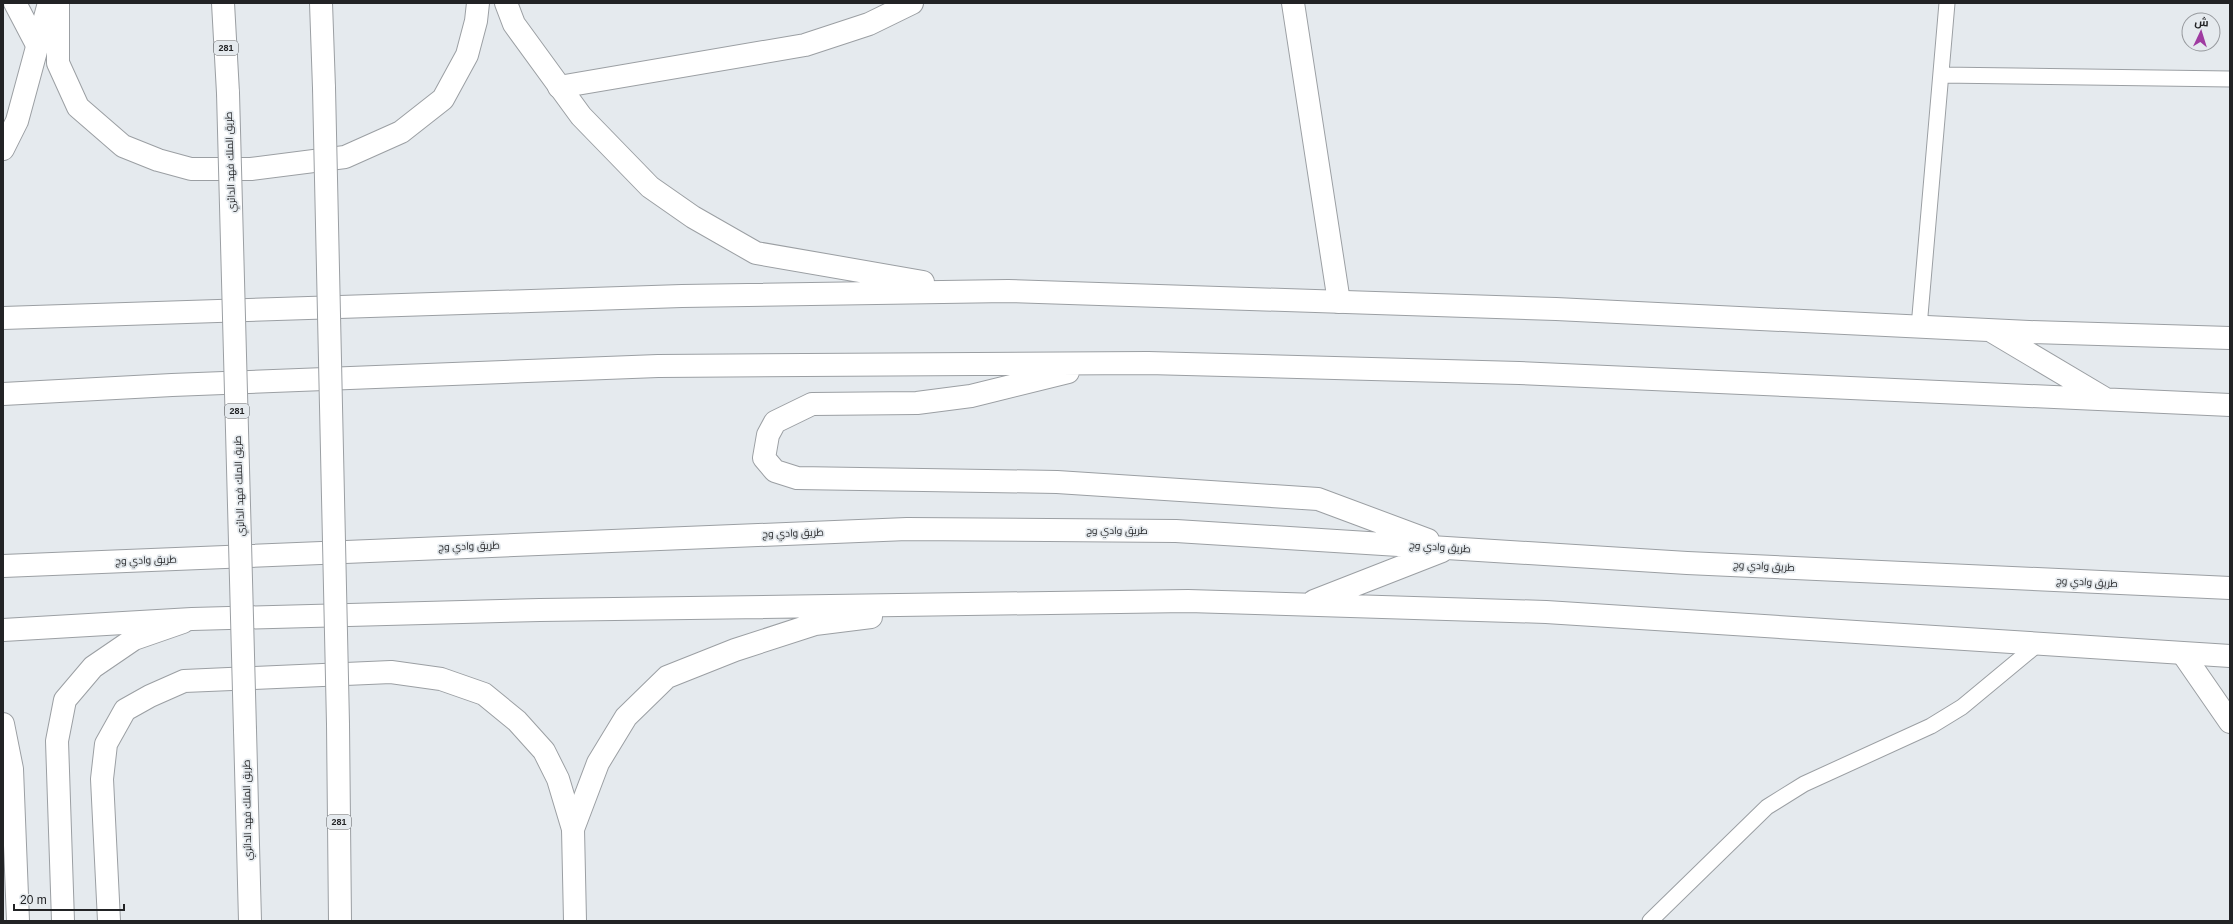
<svg xmlns="http://www.w3.org/2000/svg" width="2233" height="924" font-family="Helvetica,Cairo,sans-serif">
<style>
.lines{fill:none;stroke-linecap:round;stroke-linejoin:round}
.lane-casing{stroke:#9b9fa3;stroke-width:17}
.street-casing{stroke:#9b9fa3;stroke-width:24}
.secondary-casing{stroke:#9b9fa3;stroke-width:24}
.primary-casing{stroke:#9b9fa3;stroke-width:24}
.highway-casing{stroke:#9b9fa3;stroke-width:24}
.lane{stroke:#fff;stroke-width:15}
.street{stroke:#fff;stroke-width:22}
.secondary{stroke:#fff;stroke-width:22}
.primary{stroke:#fff;stroke-width:22}
.highway{stroke:#fff;stroke-width:22}
.highway-bridge-casing{stroke:#9b9fa3;stroke-width:24;stroke-linecap:butt}
.highway-bridge{stroke:#fff;stroke-width:22}
.labels{text-anchor:middle;dominant-baseline:central;stroke-width:3.5;stroke-linejoin:round;paint-order:stroke}
.shield{fill:#e5eaee;stroke:#5c5f61;stroke-width:1}
.shield-label{font-size:9px;font-weight:bold;fill:#222325}
.street-label{font-size:10px;fill:#222325;stroke:#e5eaee}
</style>
<rect width="100%" height="100%" fill="#e5eaee"/>
<g class="lines">
<g class="lane-casing">
<path id="lane" d="M1941 75 2230 79
M1919 327 1947 3
M1650 921 1767 807 1804 784 1931 726 1962 707 2038 644"/>
</g>
<g class="street-casing">
<path id="street" d="M15 3 37 45
M1293 3 1339 302
M559 87 805 45 869 24 912 3
M2183 654 2230 722"/>
</g>
<g class="secondary-casing">
<path id="secondary" d="M3 724 12 769 18 921
M63 921 57 741 65 700 93 667 134 639 183 622"/>
</g>
<g class="primary-casing">
<path id="primary" d="M506 3 514 24 581 116 650 187 693 217 756 253 923 282
M3 149 17 121 49 3
M3 318 682 296 1008 291 1556 309 2029 332 2230 338
M1993 332 2104 398
M1068 372 971 396 917 403 812 404 775 422 768 435 764 458 775 471 797 478 1057 482 1318 499 1428 540
M3 394 172 385 658 366 1148 363 1519 373 2230 405
M3 566 907 529 1176 531 1687 563 2230 588
M1314 601 1442 551
M3 630 192 619 540 610 1188 601 1546 612 2230 656
M573 829 598 763 626 717 667 677 735 650 815 624 871 617"/>
</g>
<g class="highway-casing">
<path id="highway" d="M58 3V63L78 107 123 146 158 160 191 169H251L345 157 401 132 443 99 467 55 476 21 478 3
M223 3 228 93
M321 3 324 88
M338 724 340 921
M245 730 250 921
M109 921 102 779 106 744 125 710 150 696 184 681 391 672 441 679 484 694 517 721 544 751 558 779 573 829 575 921"/>
</g>
<use href="#lane" class="lane"/>
<use href="#street" class="street"/>
<use href="#secondary" class="secondary"/>
<use href="#primary" class="primary"/>
<use href="#highway" class="highway"/>
<g class="highway-bridge-casing">
<path id="highway-bridge" d="M324 88 338 724
M228 93 245 730"/>
</g>
<use href="#highway-bridge" class="highway-bridge"/>
</g>
<g class="labels">
<g class="shield">
<rect x="214" y="41" width="24" height="14" rx="3"/>
<rect x="225" y="404" width="24" height="14" rx="3"/>
<rect x="327" y="815" width="24" height="14" rx="3"/>
</g>
<g class="shield-label">
<text x="226" y="48">281</text>
<text x="237" y="411">281</text>
<text x="339" y="822">281</text>
</g>
<g class="street-label">
<text transform="translate(230 162) rotate(-92)">طريق الملك فهد الدائري</text>
<text transform="translate(239 486) rotate(-92)">طريق الملك فهد الدائري</text>
<text x="1117" y="530">طريق وادي وج</text>
<text transform="translate(793 533) rotate(-2)">طريق وادي وج</text>
<text transform="translate(469 546) rotate(-2)">طريق وادي وج</text>
<text transform="translate(1440 547) rotate(4)">طريق وادي وج</text>
<text transform="translate(146 560) rotate(-2)">طريق وادي وج</text>
<text transform="translate(1764 566) rotate(3)">طريق وادي وج</text>
<text transform="translate(2087 582) rotate(3)">طريق وادي وج</text>
<text transform="translate(247 810) rotate(-91)">طريق الملك فهد الدائري</text>
</g>
</g>
<rect width="2233" height="924" fill="none" stroke="#222325" stroke-width="8"/>
<g transform="translate(2201 32) rotate(4)"><circle r="19" fill="#e5eaee" stroke="#979a9e"/>
<path d="M0-3L7 15L0 10L-7 15Z" fill="#9f3ba1"/>
<text y="-6" font-size="11" font-weight="bold" text-anchor="middle" fill="#222325">ش</text>
</g>
<path d="M14 904v6h110v-6" fill="none" stroke="#222325" stroke-width="2"/>
<text x="20" y="904" font-size="12" fill="#222325" stroke="#e5eaee" stroke-width="3" paint-order="stroke">20 m</text>
</svg>
